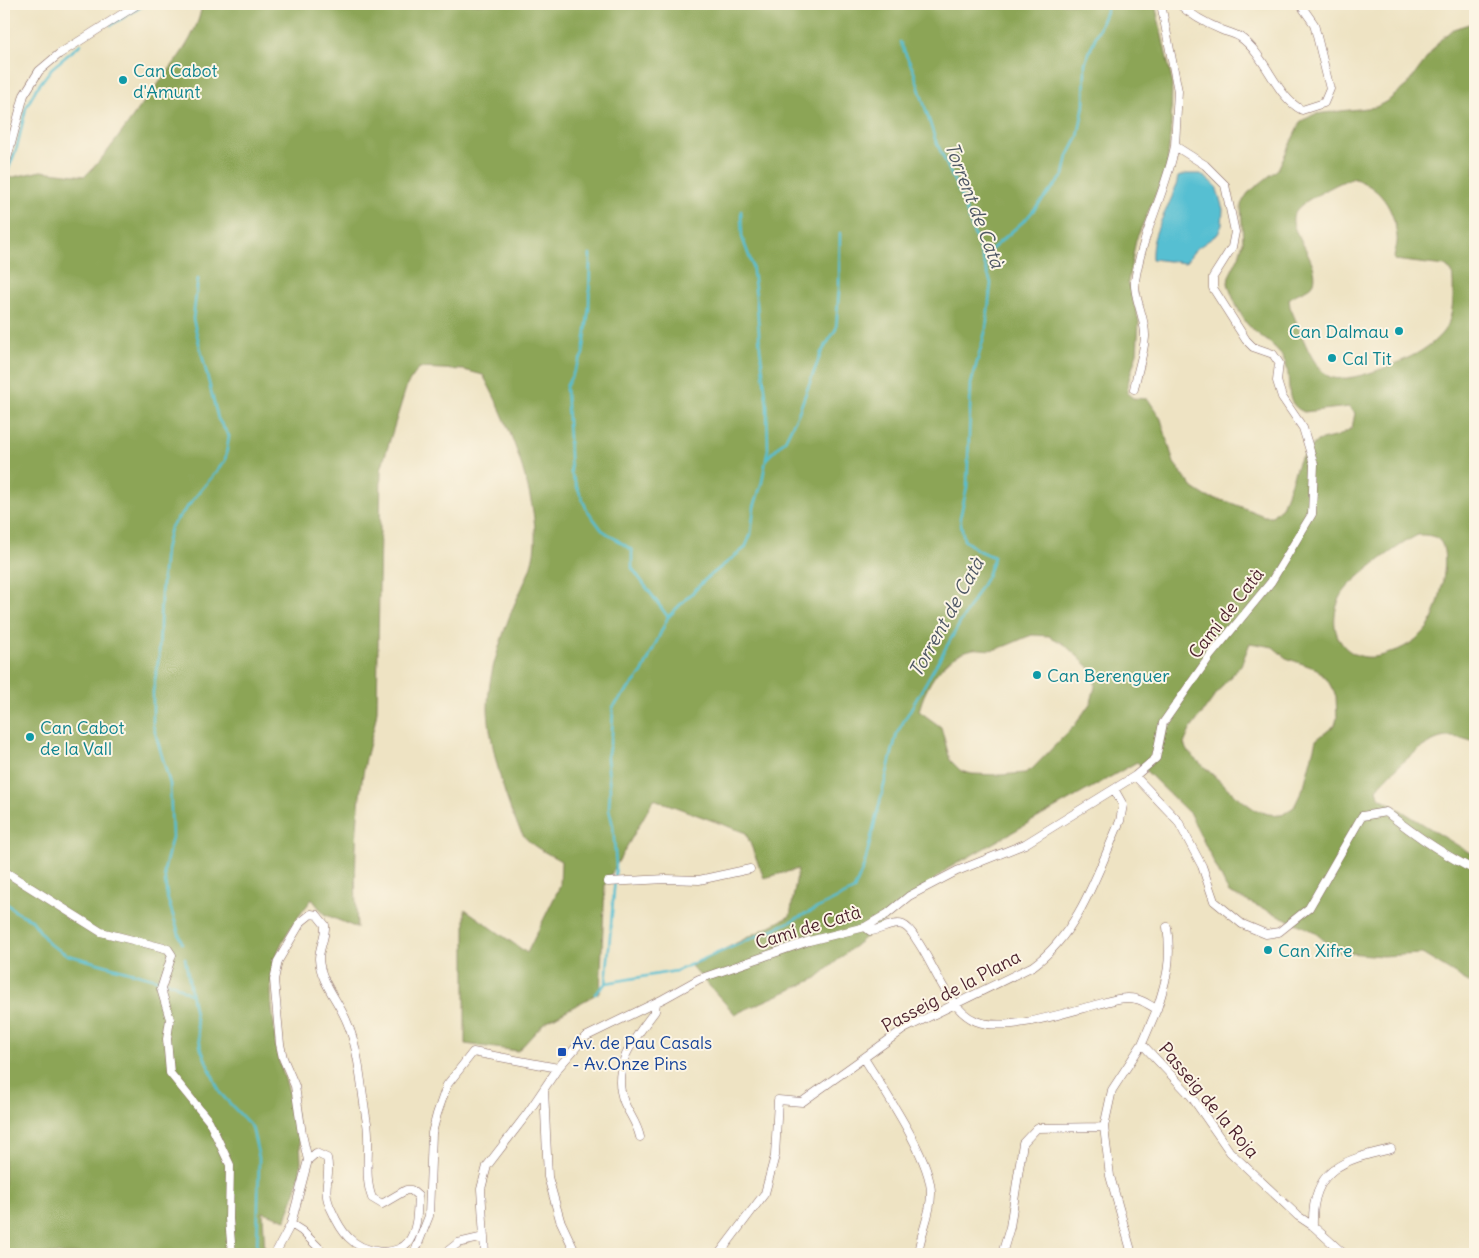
<svg xmlns="http://www.w3.org/2000/svg" width="1479" height="1258" font-family="Delius,sans-serif">
<style>
.forest{fill:#8ca556;stroke:#6b6240;fill-rule:evenodd}
.water{fill:#56bfd2;stroke:#506f7e}
.lines{fill:none;stroke-linecap:round;stroke-linejoin:round}
.stream{stroke:#56bfd2;stroke-width:2.5}
.street-casing{stroke:#836460;stroke-width:9}
.street{stroke:#fff;stroke-width:8}
.culture-dot{fill:#0f9aa8;stroke:#fcf5e5;stroke-width:2}
.transit-dot{fill:#1a4fb4;stroke:#fcf5e5;stroke-width:2}
.labels{text-anchor:middle;dominant-baseline:central;stroke-width:4;stroke-linejoin:round;paint-order:stroke}
.culture-label{font-size:18px;fill:#0d838f;stroke:#fcf5e5;text-anchor:start}
.street-label{font-size:18px;fill:#4a1f2b;stroke:#fcf5e5}
.transit-label{font-size:18px;fill:#164399;stroke:#fcf5e5;text-anchor:start}
.water-label{font-size:19px;font-style:italic;fill:#4e5765;stroke:#fcf5e5}
</style>
<rect width="100%" height="100%" fill="#fcf5e5"/>
<filter id="ink" filterUnits="userSpaceOnUse"><feTurbulence type="fractalNoise" baseFrequency=".02" numOctaves="2"/><feDisplacementMap in="SourceGraphic" scale="10" xChannelSelector="R" yChannelSelector="G"/><feConvolveMatrix kernelMatrix="1 2 1 2 8 2 1 2 1" color-interpolation-filters="sRGB"/></filter>
<filter id="wash" filterUnits="userSpaceOnUse"><feTurbulence type="fractalNoise" baseFrequency=".0096" numOctaves="4" result="noise"/><feDisplacementMap in="SourceGraphic" scale="20" xChannelSelector="R" yChannelSelector="G"/><feGaussianBlur stdDeviation="1.12" result="paint"/><feColorMatrix in="noise" values="0 0 0 0 0 0 0 0 0 0 0 0 0 0 0 0 0 1.4 0 .05"/><feComposite in="paint" operator="in"/></filter>
<g filter="url(#wash)">
<rect width="100%" height="100%" fill="#eee3c3"/>
<path class="forest" d="M202 4H1155L1172 81 1171 127 1167 168 1136 240 1128 282 1139 321 1137 353 1129 379 1127 393 1133 398 1148 399 1161 419 1174 463 1193 488 1207 497 1229 502 1264 516H1272L1282 507 1299 460 1317 441 1338 436 1352 428 1355 413 1349 407 1304 412C1284 404 1291 386 1287 369 1283 347 1264 341 1250 327 1242 320 1230 293 1228 283L1229 276 1239 256 1243 242 1241 205 1244 199 1248 193 1278 169 1301 121 1315 114 1376 107 1389 100 1407 85 1441 39 1453 29 1475 22V742C1465 739 1451 735 1441 738 1423 742 1388 774 1377 789L1379 797 1475 856V986L1422 954 1382 956 1338 952 1313 931 1229 893 1190 814 1137 762 947 869 815 979 735 1014 691 966 790 916 798 869 764 878 746 833 654 799 605 885 600 992 544 1023 518 1051 465 1044V909L527 953 560 886 561 861C549 854 532 847 524 836 506 811 489 740 488 709 488 694 490 679 494 664 500 644 506 623 515 603 524 583 534 566 535 543 538 496 506 416 483 375L464 370 419 368 407 385 381 469 377 711C374 733 366 753 363 774 355 825 354 877 357 928L324 914 312 899C276 945 265 964 274 1024 275 1036 275 1049 279 1061 291 1098 300 1121 301 1161 301 1180 291 1202 286 1220L263 1212 265 1254H4V179L41 171 85 176C107 155 123 130 141 106 163 76 197 42 202 4ZM1352 178C1380 187 1394 207 1397 237 1398 245 1394 252 1394 260L1445 266 1452 272C1454 286 1454 311 1448 324 1443 334 1433 343 1424 349 1409 360 1344 387 1328 376 1309 363 1300 328 1290 307L1289 299C1296 292 1310 291 1314 282 1316 276 1314 268 1312 263 1298 227 1273 217 1321 193 1331 187 1341 182 1352 178ZM1418 535C1425 535 1434 535 1439 540 1453 552 1438 614 1428 627 1419 640 1402 649 1387 654 1345 669 1321 628 1343 593 1353 578 1401 543 1418 535ZM1032 635 1049 636 1064 644 1089 667 1095 678V687L1091 702 1075 725 1032 769 1025 773 1000 775 972 774 961 771 950 760 941 727 919 711C926 684 943 656 973 649 980 648 988 651 996 649 1008 646 1020 639 1032 635ZM1250 643 1273 647 1286 658 1317 669 1328 681 1336 696 1337 718 1335 725 1316 740 1304 786 1294 807 1282 815 1268 814 1254 809 1236 796 1187 751 1184 744 1190 730 1223 685 1241 665Z"/>
<path class="water" d="M1186 174H1201L1216 186 1223 209 1222 225 1218 234 1196 249 1185 263 1152 259C1150 229 1173 206 1178 177Z"/>
<g class="lines">
<path class="stream" d="M111 25 146 4
M4 181 17 147 26 108 36 89 52 68 81 44
M590 255 589 308 583 354 566 387 571 473 587 510 602 530 632 550V568L668 617
M984 256 1026 219 1064 175 1068 156 1078 137 1084 105 1085 63 1109 4
M766 459 785 440 798 414 821 353 836 329 839 290 840 233
M4 901 16 912 31 919 49 944 68 955 174 984 191 995
M182 943 167 897 164 871 172 837 170 784 153 725V692L159 656 161 595 165 550 170 528 225 461 229 436 218 419 193 319 198 279
M185 958 201 1049 220 1093 252 1127 259 1158 257 1254
M606 983 616 866 613 826 609 809 610 790 607 758 612 734 613 707 642 673 668 617 706 579 745 548 751 534 754 507 762 482 768 449 767 405 760 348 757 304 752 264 742 237 741 211
M595 994 606 983 676 971 783 925 854 890 864 866 897 733 987 576 994 557 979 551 964 540 960 518 967 487 971 384 986 329 991 283 961 196 935 139 914 72 900 42"/>
</g>
</g>
<g filter="url(#ink)">
<g class="lines">
<g class="street-casing">
<path id="street" d="M1179 4C1192 16 1205 23 1222 30 1227 32 1235 34 1240 37 1266 55 1276 97 1302 110L1324 103 1330 89 1314 24 1300 4
M4 170 24 95 39 71 59 54 138 4
M1134 389C1137 372 1144 354 1145 337 1146 318 1133 297 1135 281 1142 233 1166 192 1175 146
M1135 776 1178 821 1202 866 1214 901 1242 924 1266 934 1279 932 1309 908 1362 816 1386 812C1414 834 1443 855 1475 870
M4 871 101 932 168 949 172 955 161 989 170 1019 167 1039 170 1073 209 1121 230 1165 229 1219 232 1254
M608 882 666 879 699 880 750 869
M865 927 870 931C880 931 893 921 903 925 908 927 913 934 916 939 933 962 948 1010 976 1021 1006 1033 1067 1012 1099 1004 1110 1001 1124 996 1136 999 1143 1000 1150 1006 1157 1009L1142 1044 1112 1090 1104 1127 1110 1176 1132 1254
M1157 1009C1167 978 1172 960 1167 927
M1142 1044 1191 1096 1230 1152 1298 1216 1313 1226 1344 1254
M864 1058C883 1089 932 1160 931 1194 931 1215 920 1234 918 1254
M544 1089 548 1177 560 1220 576 1254
M640 1137C637 1123 629 1114 624 1102 610 1066 635 1038 655 1011L656 1003
M291 1224 302 1231 325 1254
M1313 1226C1311 1169 1342 1160 1391 1149
M275 1254 291 1224 308 1160 316 1153 327 1158C332 1178 320 1188 332 1211 336 1220 341 1230 348 1237 363 1253 395 1258 409 1241 418 1227 417 1211 418 1196L411 1190H406L382 1204 372 1198C363 1174 371 1148 367 1123 361 1090 360 1052 347 1022 339 1002 320 981 319 959 319 947 326 937 325 925L317 915 311 914 301 922 278 961 274 980 280 1044 283 1058 295 1086 302 1134 308 1160
M414 1254 429 1216 432 1133 437 1114 447 1085 473 1052 558 1068
M444 1254 458 1243 484 1237
M485 1254 481 1189 487 1166 527 1114 558 1068 585 1037 663 999 699 979 809 941 865 927 887 914 909 896 957 871 1025 844 1135 776 1156 758 1163 723 1210 656 1271 582 1312 514 1314 464 1303 428 1282 397 1277 381 1279 363 1273 354 1253 347 1246 340 1213 288V277L1232 247 1235 232 1225 185 1205 165 1175 146 1178 91 1161 4
M719 1254 765 1193 775 1156 778 1100 802 1102 904 1029 1033 966C1079 933 1098 871 1120 821L1123 805 1114 789
M1002 1254 1010 1227 1023 1143 1037 1128 1104 1127"/>
</g>
<use href="#street" class="street"/>
</g>
</g>
<g class="culture-dot">
<circle cx="123" cy="80" r="5"/>
<circle cx="1399" cy="331" r="5"/>
<circle cx="1332" cy="358" r="5"/>
<circle cx="1037" cy="675" r="5"/>
<circle cx="30" cy="737" r="5"/>
<circle cx="1268" cy="950" r="5"/>
</g>
<rect class="transit-dot" x="557" y="1047" width="10" height="10" rx="2.5"/>
<g class="labels">
<g class="culture-label">
<text x="133" y="70">Can Cabot<tspan x="133" dy="21">d'Amunt</tspan></text>
<text x="1389" y="331" text-anchor="end">Can Dalmau</text>
<text x="1342" y="358">Cal Tit</text>
<text x="1047" y="675">Can Berenguer</text>
<text x="40" y="727">Can Cabot<tspan x="40" dy="21">de la Vall</tspan></text>
<text x="1278" y="950">Can Xifre</text>
</g>
<g class="street-label">
<text transform="translate(1226 613) rotate(-52)">Camí de Catà</text>
<text transform="translate(808 927) rotate(-17)">Camí de Catà</text>
<text transform="translate(951 991) rotate(-28)">Passeig de la Plana</text>
<text transform="translate(1209 1100) rotate(50)">Passeig de la Roja</text>
</g>
<g class="transit-label">
<text x="572" y="1042">Av. de Pau Casals<tspan x="572" dy="21">- Av.Onze Pins</tspan></text>
</g>
<g class="water-label">
<text transform="translate(975 205) rotate(69)">Torrent de Catà</text>
<text transform="translate(946 617) rotate(-61)">Torrent de Catà</text>
</g>
</g>
<rect width="1479" height="1258" fill="none" stroke="#fcf5e5" stroke-width="20"/>
</svg>
